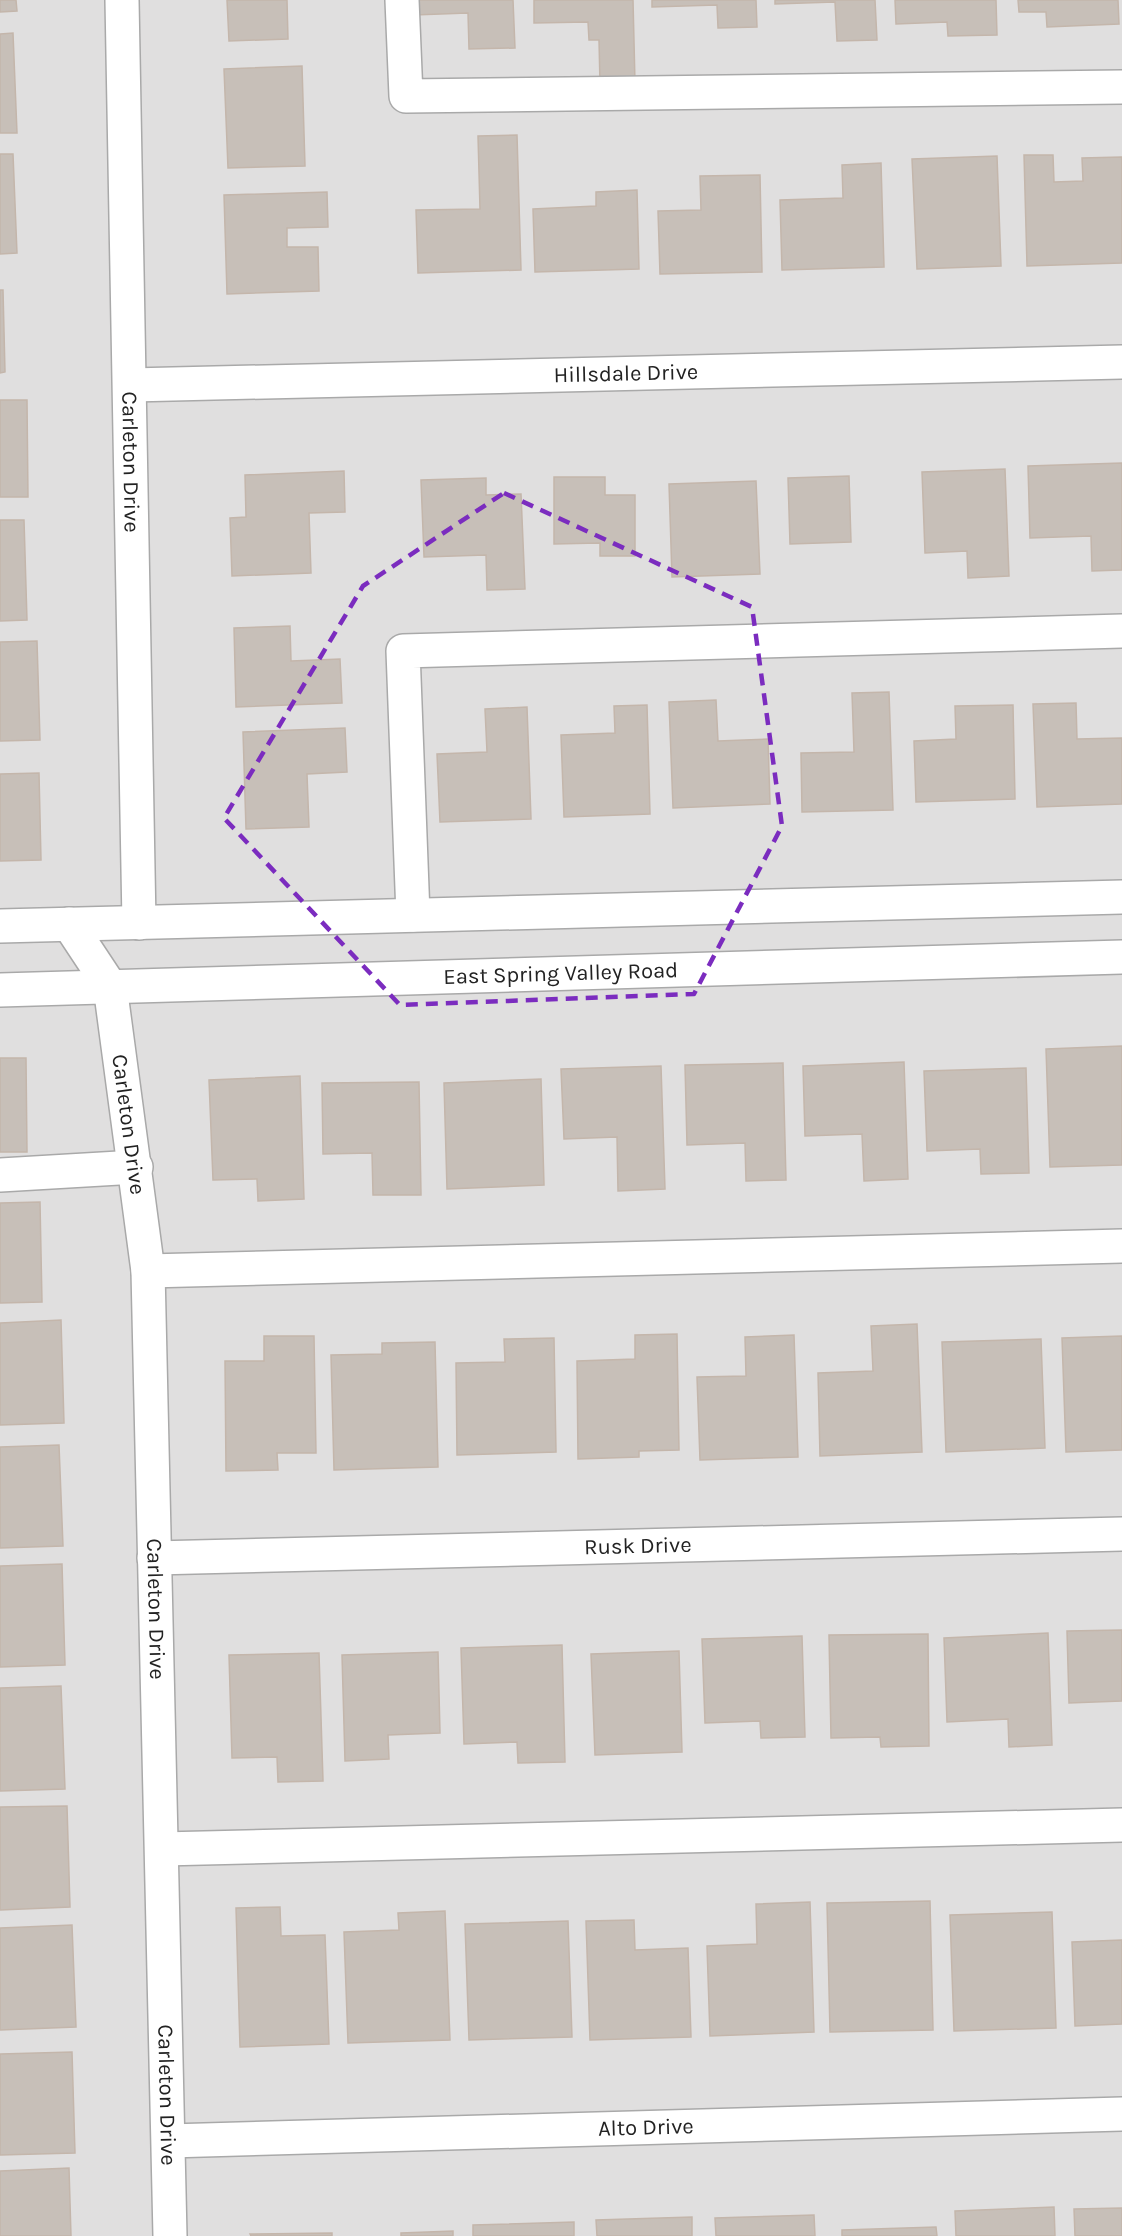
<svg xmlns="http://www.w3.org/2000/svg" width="1122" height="2236" font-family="Karla,sans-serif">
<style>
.residential{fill:#e0dfdf}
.building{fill:#c7bfb8;stroke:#c4b6ab;stroke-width:1.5}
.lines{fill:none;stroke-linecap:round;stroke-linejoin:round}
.minor-casing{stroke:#a9a9a9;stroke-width:36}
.minor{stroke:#fff;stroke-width:33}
.marked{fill:none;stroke:#7b2cbf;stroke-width:4.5;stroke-dasharray:12 8;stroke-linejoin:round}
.labels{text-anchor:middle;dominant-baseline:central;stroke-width:4.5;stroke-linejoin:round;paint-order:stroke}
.street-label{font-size:22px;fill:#222;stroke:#fff}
</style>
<rect width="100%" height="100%" fill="#f2efe9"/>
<path class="residential" d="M0 0H1122V2236H0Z"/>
<path class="building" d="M0 0H16L17 11 0 12Z
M227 0H287L288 39 229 41Z
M413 0H513L515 48 469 49 468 13 414 15Z
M534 0H633L635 83 600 84 599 40H589L588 22 534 23Z
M652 0H756L757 27 718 28 717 5 652 7Z
M775 0H875L877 40 837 41 835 2 775 4Z
M895 0H996L997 35 948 36 947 22 896 24Z
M1018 0H1118L1119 24 1047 27 1046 12H1019Z
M13 33 17 133H0V34Z
M302 66 305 166 228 168 224 69Z
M517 135 521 270 418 273 416 210 480 209 478 136Z
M0 154H13L17 253 0 254Z
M1024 155H1053L1054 182 1083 181 1082 158 1122 157V263L1027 266Z
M997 156 1001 266 917 269 912 159Z
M881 163 884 267 782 270 780 200 843 198 842 165Z
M760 175 762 272 660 274 658 211 701 210 700 176Z
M637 190 639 269 535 272 533 209 596 206V192Z
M327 192 328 227 287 228V247H318L319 291 227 294 224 195Z
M0 290H3L5 372 0 373Z
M0 400H27L28 497H0Z
M1122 463V570L1092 571 1091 536 1030 538 1028 466Z
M1005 469 1009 576 968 578 967 551 925 553 922 472Z
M344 471 345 512 309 513 311 573 232 576 230 518 246 517 245 475Z
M849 476 851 542 790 544 788 478Z
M554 477H605V495H635V556H600V543L554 544Z
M486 478V495L521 494 525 589 487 590 486 555 424 557 421 480Z
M756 481 760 574 672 577 669 484Z
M0 520H24L27 620 0 621Z
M290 626 291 661 340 659 342 703 236 707 234 628Z
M37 641 40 740 0 741V642Z
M889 692 893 810 802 812 801 753 854 752 852 693Z
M716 700 718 741 768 739 770 804 673 808 669 702Z
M1076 703 1077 739 1122 738V804L1037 807 1033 704Z
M647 705 650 814 564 817 561 735 615 733 614 706Z
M1013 705 1015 799 916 802 914 741 956 739 955 706Z
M527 707 531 819 440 822 437 754 487 752 485 709Z
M345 728 347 772 307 774 309 827 246 829 243 732Z
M39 773 41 860 0 861V774Z
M1122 1046V1165L1050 1167 1046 1049Z
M0 1058H26L27 1152H0Z
M904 1062 908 1179 864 1181 862 1134 805 1136 803 1066Z
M783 1063 786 1180 746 1181 745 1143 687 1145 685 1065Z
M661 1066 665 1189 618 1191 617 1137 564 1139 561 1069Z
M1026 1068 1029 1173 981 1174 980 1149 927 1151 924 1071Z
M300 1076 304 1199 258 1201 257 1179 213 1180 209 1080Z
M541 1079 544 1185 447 1189 444 1083Z
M419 1082 421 1195H373L372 1153 323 1154 322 1083Z
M40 1202 42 1302 0 1303V1203Z
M61 1320 64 1423 0 1425V1323Z
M917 1324 922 1452 820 1456 818 1373 873 1371 871 1326Z
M677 1334 679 1450 639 1451V1457L578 1459 577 1361 635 1359V1335Z
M794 1335 798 1457 700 1460 697 1377 746 1376 745 1337Z
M264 1336H314L316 1453H277L278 1470 226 1471 225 1361H264Z
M1122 1336V1450L1066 1452 1062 1338Z
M554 1338 556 1452 457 1455 456 1363 505 1362 504 1339Z
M1041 1339 1045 1448 946 1452 942 1342Z
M435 1342 438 1467 334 1470 331 1355 382 1354V1343Z
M59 1445 63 1546 0 1548V1447Z
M62 1564 65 1665 0 1667V1566Z
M1122 1630V1701L1069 1703 1067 1631Z
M1048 1633 1052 1745 1009 1747 1008 1719 947 1722 944 1638Z
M928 1634 929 1746 881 1747 880 1737 831 1738 829 1635Z
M802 1636 805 1737 761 1738 760 1721 705 1723 702 1639Z
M562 1645 565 1762 518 1763 517 1742 464 1744 461 1648Z
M679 1651 682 1752 595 1755 591 1654Z
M438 1652 440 1733 388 1735 389 1759 345 1761 342 1655Z
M319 1653 323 1781 278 1782 277 1757 232 1758 229 1655Z
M61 1686 65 1789 0 1791V1688Z
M67 1806 70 1907 0 1910V1807Z
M930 1901 933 2030 830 2032 827 1903Z
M810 1902 814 2032 710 2036 707 1946 757 1944 756 1904Z
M280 1907 281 1936 325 1935 329 2044 240 2047 236 1908Z
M445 1911 450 2040 348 2043 344 1932 399 1930 398 1913Z
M1052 1912 1056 2028 954 2031 950 1915Z
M634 1920 635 1950 688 1948 691 2037 590 2040 586 1921Z
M568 1921 572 2037 469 2040 465 1924Z
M72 1925 76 2027 0 2030V1928Z
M1122 1940V2024L1075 2026 1072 1942Z
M72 2052 75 2153 0 2155V2054Z
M69 2168 71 2236H0V2171Z
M1054 2207 1055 2236H956L955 2211Z
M1122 2208V2236H1075L1074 2209Z
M814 2215 815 2236H716L715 2218Z
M692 2217V2236H597L596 2220Z
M574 2222V2236H473V2225Z
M936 2227 937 2236H842V2230Z
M453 2231V2236H401V2233Z
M332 2233V2236H251L250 2234Z"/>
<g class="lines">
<g class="minor-casing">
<g id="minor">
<path id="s1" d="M122 0 139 923"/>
<path d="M402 0 406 96 1122 87"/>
<path id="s2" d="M131 385 1122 362"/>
<path d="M413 915 403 651 1122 631"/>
<path id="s3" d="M69 924 110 986 148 1271 170 2236"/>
<path d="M0 926 1122 897"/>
<path id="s4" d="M0 990 1122 957"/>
<path d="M0 1175 136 1167"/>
<path d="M148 1271 1122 1246"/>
<path id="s5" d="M154 1558 1122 1534"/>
<path d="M162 1849 1122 1825"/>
<path id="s6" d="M169 2141 1122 2114"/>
</g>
</g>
<use href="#minor" class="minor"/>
</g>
<path class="marked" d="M504 493 752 607 782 826 694 994 400 1005 224 818 363 586Z"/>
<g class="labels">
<g class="street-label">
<text stroke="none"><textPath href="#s2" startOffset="495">Hillsdale Drive</textPath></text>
<text stroke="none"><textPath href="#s1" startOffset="462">Carleton Drive</textPath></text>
<text stroke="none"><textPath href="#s4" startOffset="561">East Spring Valley Road</textPath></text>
<text stroke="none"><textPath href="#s3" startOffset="214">Carleton Drive</textPath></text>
<text stroke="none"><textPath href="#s5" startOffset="484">Rusk Drive</textPath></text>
<text stroke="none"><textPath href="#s3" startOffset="700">Carleton Drive</textPath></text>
<text stroke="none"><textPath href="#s3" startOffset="1186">Carleton Drive</textPath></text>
<text stroke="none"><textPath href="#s6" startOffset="477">Alto Drive</textPath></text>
</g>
</g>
</svg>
